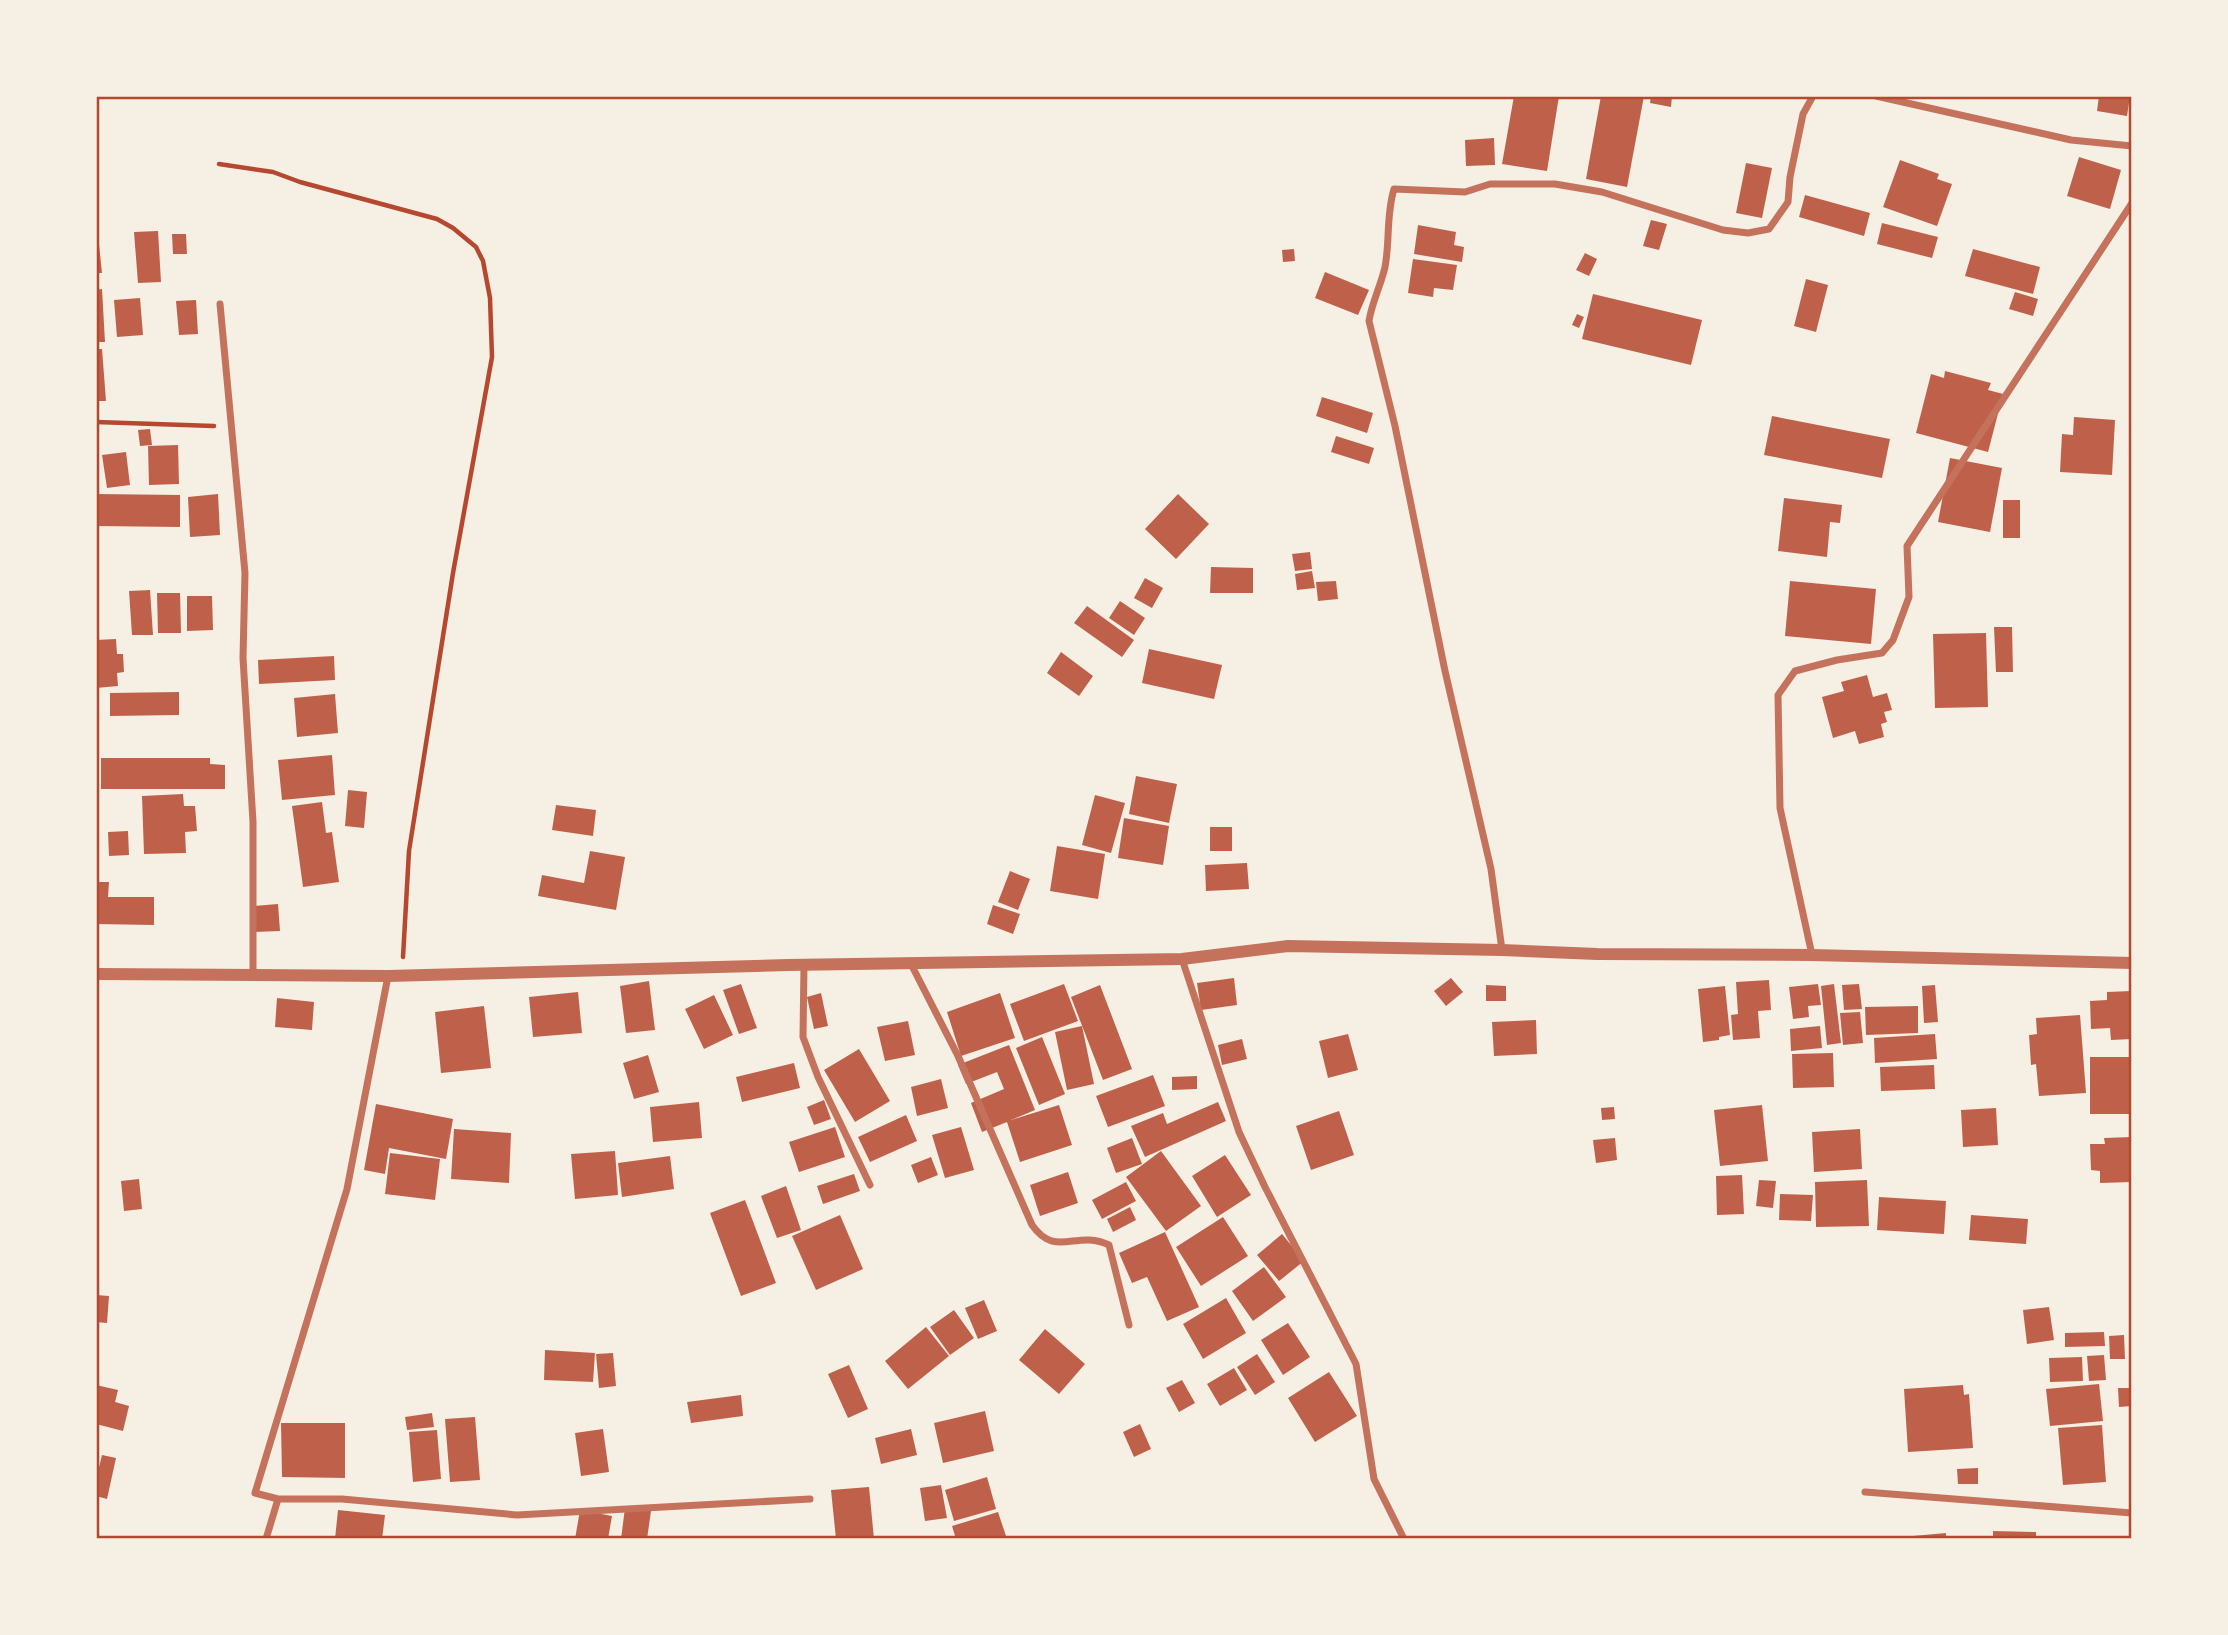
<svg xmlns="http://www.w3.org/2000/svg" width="2228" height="1635" font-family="'Crimson Pro',serif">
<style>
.building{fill:#bf614a}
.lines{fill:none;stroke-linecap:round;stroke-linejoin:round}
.path{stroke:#b5482f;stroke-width:4.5}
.minor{stroke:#c5725c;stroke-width:7}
.tertiary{stroke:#c5725c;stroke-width:12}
.neatline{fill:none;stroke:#b5482f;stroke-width:2.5}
</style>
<rect width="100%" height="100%" fill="#f6efe4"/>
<path class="building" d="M1514 96H1559L1547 171 1502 164Z
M1601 96H1644L1627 187 1586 179Z
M1651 96H1672L1671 107 1650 103Z
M2099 96H2130L2127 116 2097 111Z
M1494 138 1495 165 1466 166 1465 140Z
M2079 157 2121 170 2110 209 2067 196Z
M1900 160 1939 174 1937 179 1952 184 1937 226 1883 207Z
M1746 163 1772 168 1762 218 1736 213Z
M1805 195 1870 213 1864 236 1799 217Z
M1651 220 1667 224 1659 250 1643 246Z
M1882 223 1938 237 1932 258 1877 244Z
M1418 225 1456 232 1454 245 1464 247 1462 262 1414 254Z
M158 231 161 282 138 283 134 232Z
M172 234H186L187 254H173Z
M96 235H98L102 273H96Z
M1294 249 1295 261 1283 262 1282 250Z
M1973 249 2040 267 2033 294 1965 276Z
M1585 253 1597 259 1589 276 1576 270Z
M1413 259 1457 265 1453 290 1434 288 1433 297 1408 293Z
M1325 272 1369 290 1358 315 1315 298Z
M1806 279 1828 285 1816 332 1794 326Z
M102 289 105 342H96V290Z
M2015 292 2038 299 2033 316 2009 309Z
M1593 294 1702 320 1691 365 1582 339Z
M140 298 143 335 117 337 114 300Z
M196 300 198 334 179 335 176 301Z
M1577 314 1584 317 1579 328 1572 325Z
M96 349H102L106 401H96Z
M1945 371 1991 383 1988 390 2003 394 1988 452 1916 433 1931 374 1944 378Z
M1322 397 1373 413 1367 433 1316 416Z
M1772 416 1890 439 1882 478 1764 455Z
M2074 417 2115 420 2112 475 2060 472 2062 434 2073 435Z
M150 429 152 445 140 446 138 430Z
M1336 436 1374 448 1369 464 1331 452Z
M178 445 179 484 149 485 148 446Z
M126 452 130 485 107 488 102 455Z
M1950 458 2002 468 1990 532 1938 522Z
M96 494 180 495V527L96 526Z
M218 494 220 535 190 537 188 497Z
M1178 494 1209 524 1176 559 1145 529Z
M1784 498 1842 505 1840 523 1830 522 1827 557 1778 551Z
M2003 500H2020V538H2003Z
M1310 552 1312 569 1295 571 1292 554Z
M1211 567 1253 568V593H1210Z
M1312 571 1315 588 1297 590 1295 574Z
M1145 578 1163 588 1152 608 1134 598Z
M1336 581 1338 599 1318 601 1316 582Z
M1790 581 1876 589 1871 644 1785 636Z
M150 590 153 635H132L129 591Z
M157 593H180L181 633H158Z
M187 596H212L213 630 187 631Z
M1120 601 1145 618 1134 635 1109 618Z
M1087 606 1134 640 1122 657 1074 623Z
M1994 627H2012L2013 672H1996Z
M1986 633 1988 707 1935 708 1933 634Z
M116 639 117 654H123L124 672 117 673 118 686 96 688V640Z
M1149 649 1222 665 1214 699 1142 683Z
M1061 652 1093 676 1079 696 1047 673Z
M334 656 335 680 259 684 258 660Z
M1867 675 1873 697 1887 693 1892 710 1884 712 1887 722 1881 724 1884 737 1859 744 1855 731 1833 738 1822 697 1844 691 1841 682Z
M179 692V715L110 716V693Z
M335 694 338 733 297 737 294 698Z
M332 755 335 795 282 800 278 760Z
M101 758H210V764L225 765V789H101Z
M1136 776 1177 784 1169 823 1129 814Z
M348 790 367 792 364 828 345 826Z
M183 794 184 806H195L197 831 185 832 186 853 144 854 142 796Z
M1095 795 1125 803 1111 853 1082 845Z
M322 802 326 833 332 832 339 882 303 887 292 806Z
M556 805 596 810 593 836 552 830Z
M1124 818 1169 826 1163 865 1118 858Z
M1210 827H1232V851H1210Z
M128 831 129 855 109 856 108 832Z
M1057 846 1105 854 1098 899 1050 891Z
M590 851 625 857 616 910 538 896 542 875 584 883Z
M1247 863 1249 889 1206 891 1205 865Z
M1010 871 1030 879 1018 910 998 902Z
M96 882H109L108 897H154V925L96 924Z
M278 904 280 931 254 932 253 906Z
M993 905 1020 914 1013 934 987 924Z
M1234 978 1237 1005 1201 1010 1197 983Z
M1451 978 1463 992 1446 1006 1434 991Z
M1769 980 1771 1010 1758 1011 1760 1038 1733 1040 1731 1015 1738 1014 1736 982Z
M649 981 655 1030 626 1033 620 986Z
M741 984 757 1028 739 1034 723 990Z
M1064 984 1078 1021 1024 1041 1010 1004Z
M1818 984 1821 1005 1808 1006 1809 1017 1793 1019 1789 987Z
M1834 984 1841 1043 1827 1045 1821 986Z
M1859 984 1862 1009 1844 1010 1842 985Z
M1100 985 1132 1069 1103 1080 1071 997Z
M1486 985 1506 986V1001H1486Z
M1935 985 1938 1022 1924 1023 1922 986Z
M1725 986 1730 1035 1719 1037V1040L1703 1042 1698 989Z
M2131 991 2132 1039 2111 1040 2110 1028 2091 1029 2090 1001 2107 1000V992Z
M578 992 582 1033 533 1037 529 997Z
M821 993 828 1026 814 1029 807 997Z
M1000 993 1015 1038 961 1056 947 1012Z
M714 995 733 1035 704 1049 685 1009Z
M277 998 314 1002 312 1030 275 1027Z
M484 1006 491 1068 441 1073 435 1012Z
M1918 1006V1033L1866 1035 1865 1007Z
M1860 1012 1863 1043 1843 1045 1840 1013Z
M2080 1015 2086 1093 2039 1096 2036 1064 2031 1065 2029 1035 2037 1034 2036 1018Z
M1536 1020 1537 1054 1494 1056 1492 1022Z
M908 1021 915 1055 885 1061 877 1027Z
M1082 1026 1094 1084 1067 1090 1055 1032Z
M1820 1026 1822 1048 1791 1051 1790 1029Z
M1348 1034 1358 1070 1328 1078 1319 1041Z
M1935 1034 1937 1059 1875 1063 1874 1038Z
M1042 1037 1065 1094 1039 1105 1016 1048Z
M1242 1039 1247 1059 1222 1065 1218 1045Z
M1009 1045 1035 1110 1011 1120 1059 1105 1072 1145 1020 1162 1007 1122 982 1132 971 1103 1004 1089 997 1072 966 1084 958 1065Z
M859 1049 890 1101 855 1122 824 1070Z
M1833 1053 1834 1087 1793 1088 1792 1054Z
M648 1055 659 1092 634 1099 623 1063Z
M2090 1057H2132V1114H2090Z
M794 1063 800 1088 742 1102 736 1077Z
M1934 1065 1935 1089 1881 1091 1880 1067Z
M1153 1075 1165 1106 1108 1127 1096 1096Z
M1197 1076V1089L1172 1090V1077Z
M941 1079 948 1108 917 1116 911 1087Z
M824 1100 831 1119 814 1125 807 1107Z
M699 1102 702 1138 653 1142 650 1107Z
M1218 1102 1226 1121 1145 1157 1131 1126 1163 1113 1167 1124Z
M376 1104 453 1119 446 1159 389 1148 385 1174 364 1170Z
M1762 1105 1768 1161 1720 1166 1714 1110Z
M1614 1107 1615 1119 1602 1120 1601 1108Z
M1996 1108 1998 1145 1963 1147 1961 1110Z
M1339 1111 1354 1155 1311 1170 1296 1126Z
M906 1115 917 1141 870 1162 858 1137Z
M835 1127 845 1157 799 1172 789 1142Z
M961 1127 974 1170 945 1178 932 1135Z
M454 1129 511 1133 509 1183 451 1179Z
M1860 1129 1862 1169 1814 1172 1812 1132Z
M2132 1137V1182L2100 1183V1171L2091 1170 2090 1144H2105L2104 1138Z
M1132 1138 1142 1164 1116 1173 1107 1148Z
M1615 1138 1617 1160 1596 1163 1593 1140Z
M615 1151 618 1195 575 1199 571 1154Z
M1161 1151 1201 1206 1166 1231 1126 1177Z
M390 1153 440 1159 435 1200 385 1194Z
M1225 1155 1251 1195 1217 1217 1192 1176Z
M670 1156 674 1189 622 1197 618 1163Z
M931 1157 938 1175 918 1183 911 1165Z
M1068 1172 1078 1203 1040 1216 1030 1185Z
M854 1174 860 1191 823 1204 817 1186Z
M1742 1175 1744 1214 1717 1215 1716 1176Z
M139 1179 142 1209 124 1211 121 1181Z
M1759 1180 1776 1181 1773 1208 1756 1206Z
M1867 1180 1869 1226 1816 1227 1815 1182Z
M1126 1182 1136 1201 1102 1219 1092 1200Z
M786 1186 801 1230 777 1238 761 1196Z
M1780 1194 1813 1195 1811 1221 1779 1220Z
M1879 1197 1946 1201 1944 1234 1877 1230Z
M745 1200 776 1283 741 1296 710 1213Z
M1130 1207 1136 1220 1113 1232 1107 1219Z
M840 1215 863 1269 816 1290 792 1236Z
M1971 1215 2028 1219 2026 1244 1969 1240Z
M1223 1217 1248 1256 1201 1286 1176 1247Z
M1165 1232 1199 1307 1167 1321 1147 1277 1132 1283 1119 1253Z
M1282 1234 1304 1261 1279 1281 1257 1255Z
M1264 1267 1286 1297 1253 1321 1232 1291Z
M96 1295 109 1296 107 1323 96 1322Z
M1226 1298 1246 1333 1203 1359 1183 1324Z
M984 1300 997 1331 978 1339 965 1308Z
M2049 1307 2054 1340 2027 1344 2023 1310Z
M954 1310 974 1338 950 1355 930 1327Z
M1288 1323 1310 1357 1283 1375 1261 1340Z
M926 1327 949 1356 908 1389 885 1361Z
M1045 1329 1085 1364 1059 1394 1019 1360Z
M2104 1332 2105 1346 2065 1347V1333Z
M2124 1335 2125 1359H2110L2109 1336Z
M545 1350 595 1353 593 1382 544 1380Z
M613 1353 616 1386 599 1388 596 1354Z
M1257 1354 1275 1382 1255 1395 1237 1367Z
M2104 1355 2106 1380 2089 1381 2087 1356Z
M2082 1357 2083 1381 2050 1382 2049 1358Z
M849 1365 868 1409 848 1418 828 1374Z
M1234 1368 1247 1390 1220 1406 1207 1384Z
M1329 1372 1357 1416 1315 1442 1288 1398Z
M1182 1380 1195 1403 1179 1412 1166 1388Z
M2099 1384 2103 1421 2050 1426 2046 1389Z
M96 1385 118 1390 115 1402 129 1406 123 1431 96 1424Z
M1963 1385 1964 1395 1969 1394 1973 1448 1908 1452 1904 1389Z
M2118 1388H2131L2132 1406 2119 1407Z
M741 1395 743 1416 691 1423 687 1402Z
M985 1411 994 1451 943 1463 934 1423Z
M432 1413 434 1427 407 1430 405 1417Z
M475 1417 480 1480 450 1482 445 1419Z
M281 1423H345V1478L282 1477Z
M1140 1424 1151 1449 1134 1457 1123 1432Z
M2102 1425 2106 1482 2063 1485 2058 1428Z
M603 1429 609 1472 581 1476 575 1433Z
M911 1429 917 1455 881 1464 875 1438Z
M437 1430 441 1479 413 1482 409 1432Z
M102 1455 116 1458 107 1499 96 1496V1480Z
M1978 1468V1484H1958L1957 1469Z
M987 1477 996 1509 954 1521 945 1490Z
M941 1485 947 1518 925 1521 920 1488Z
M869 1487 874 1539H836L831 1490Z
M625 1508 651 1511 647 1539H621Z
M338 1510 385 1515 382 1539H335Z
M580 1510 612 1516 608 1539H575Z
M998 1512 1007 1539H956L952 1526Z
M1993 1531 2036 1532V1539H1993Z
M1946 1533V1539H1913V1536Z"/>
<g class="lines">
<path class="path" d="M219 164 273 172 300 182 437 219 453 228 476 247 483 261 490 298 492 357 453 573 409 851 403 957
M96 422 214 426"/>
<path class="minor" d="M1876 96 2071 140 2132 146
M220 304 245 573 243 658 253 822V975
M1502 950 1491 869 1445 671 1395 426 1369 321C1372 302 1381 285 1385 267 1390 241 1386 215 1394 189L1465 192 1490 184H1555L1602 192 1723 230 1748 233 1769 229 1788 202 1790 177 1803 114 1813 96
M1812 955 1780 808 1778 695 1795 671 1837 660 1882 653 1893 640 1909 597 1907 546 2132 203
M1182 959 1239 1132 1265 1187 1356 1364 1374 1479 1404 1539
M911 964 958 1056 1032 1225C1056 1259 1076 1229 1109 1245L1129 1325
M804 965 803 1037 818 1077 870 1185
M1865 1492 2132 1513
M278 1499H342L517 1515 810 1499
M266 1539 278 1499 255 1493 347 1189 388 976"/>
<path class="tertiary" d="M96 974 388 976 788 965 1182 959 1288 946 1502 950 1597 954 1812 955 2132 963"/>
</g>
<rect width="2228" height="1635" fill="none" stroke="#f6efe4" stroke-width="196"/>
<rect x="98" y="98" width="2032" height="1439" class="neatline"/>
</svg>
